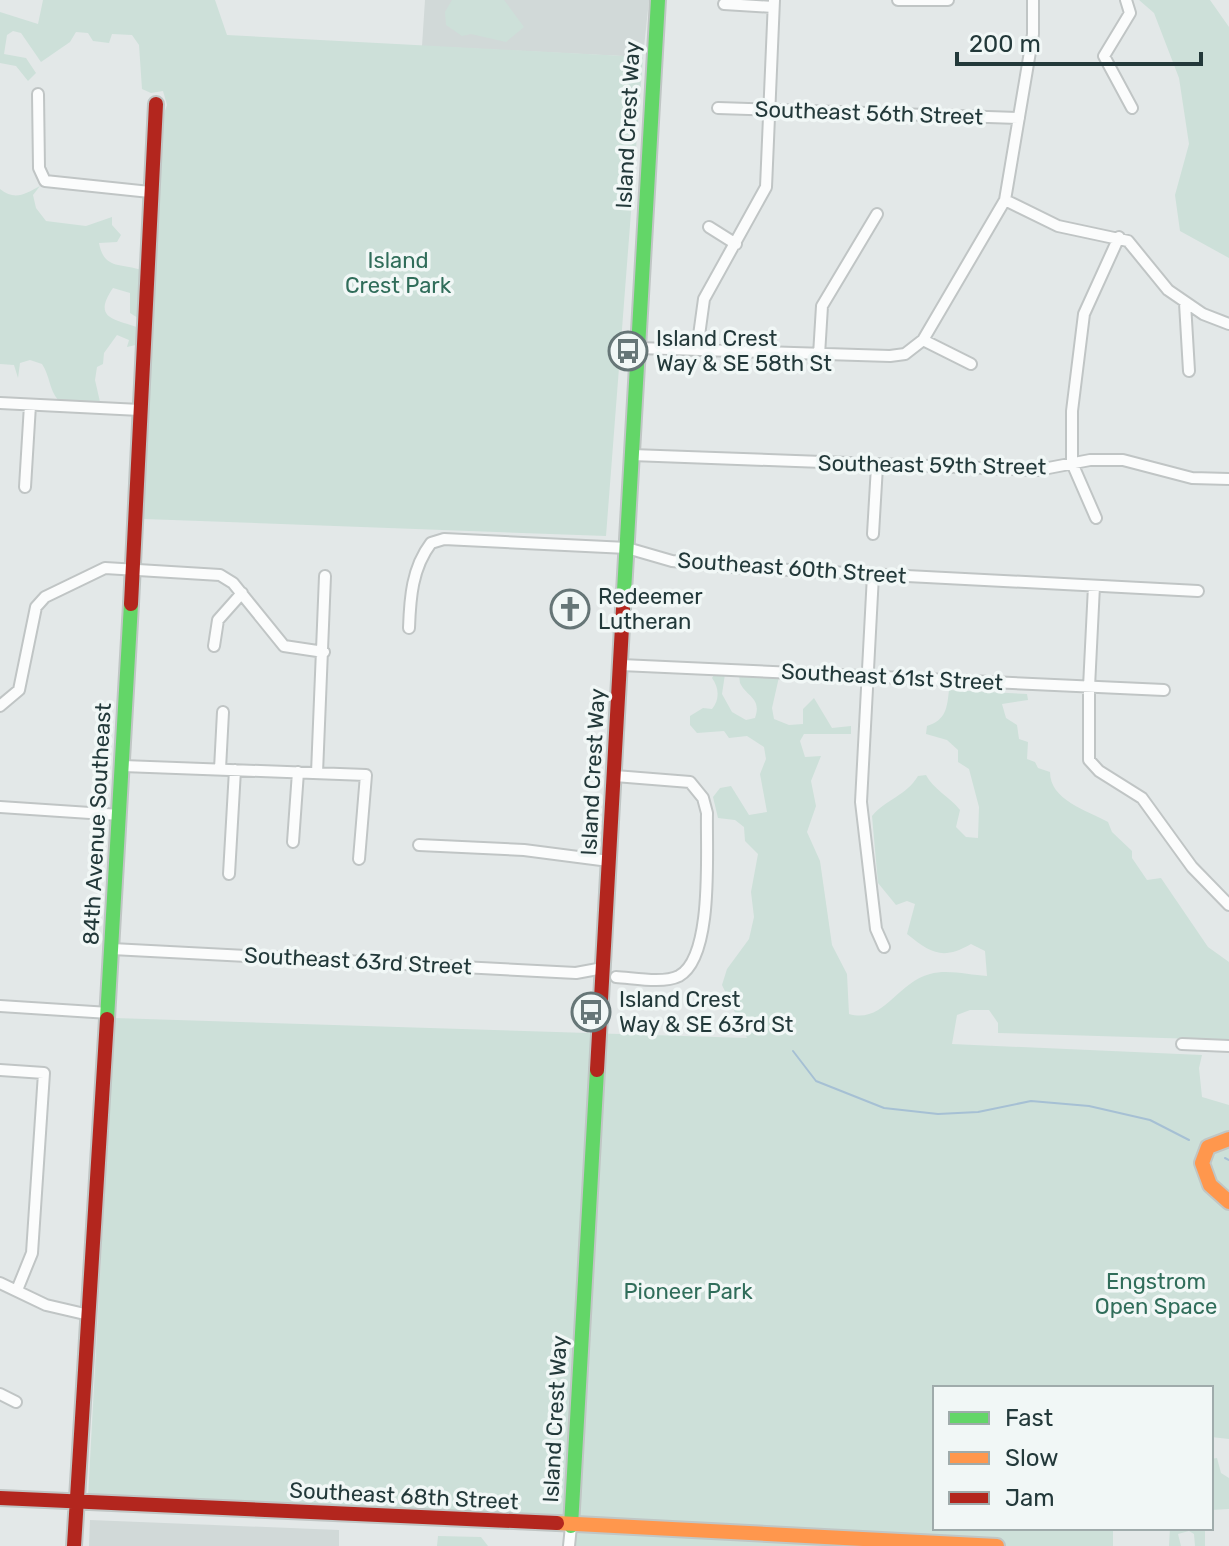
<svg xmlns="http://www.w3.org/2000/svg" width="1229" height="1546" font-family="Rubik,sans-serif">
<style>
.built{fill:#d1d9d8}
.green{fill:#cde0d9}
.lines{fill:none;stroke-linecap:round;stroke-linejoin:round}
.stream{stroke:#a6c0d4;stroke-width:2}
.street-casing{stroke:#c0c5c5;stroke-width:14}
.fast-casing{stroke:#c0c6c5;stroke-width:18}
.slow-casing{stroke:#c0c6c5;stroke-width:18}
.jam-casing{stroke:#c0c6c5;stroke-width:18}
.street{stroke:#fbfcfc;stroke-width:10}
.fast{stroke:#63d668;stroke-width:14}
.slow{stroke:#ff974d;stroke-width:14}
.jam{stroke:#b3261e;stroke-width:14}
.labels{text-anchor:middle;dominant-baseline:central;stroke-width:7;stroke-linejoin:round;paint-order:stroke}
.street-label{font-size:22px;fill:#23393a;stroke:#f1f7f6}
.park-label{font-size:22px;fill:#306d5a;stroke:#f1f7f6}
.poi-label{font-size:22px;fill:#23393a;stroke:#f1f7f6;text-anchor:start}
</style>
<rect width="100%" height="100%" fill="#e3e8e8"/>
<path class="built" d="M425 0H649L643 57 422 46Z
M90 1520 339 1530V1546H89Z"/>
<path class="green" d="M43 0H215L227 35 643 57 606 536 144 519 142 471 157 134 167 105 163 91 151 93 142 89 139 45 132 35 112 34 109 43 93 41 88 33 76 32 70 42 41 62 21 33 13 31 7 35 4 54 26 58 36 73 28 81 16 66 0 63V12L38 24Z
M452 0H504L524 27 506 42 471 34 462 36 446 25 445 12Z
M1139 0H1210L1229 27V258L1180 231 1175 195 1189 144 1179 78 1154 13Z
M40 186 33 195 36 208 46 221 86 226 112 217V225L121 235 117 242 99 243C104 270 121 263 141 270L138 318 130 313V293L113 288C91 320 117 319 139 328L140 344 127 347 129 340 117 335 104 353 103 364 97 367 95 380 100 402 58 400C49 389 50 376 42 364L30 360 20 363 18 378 14 365 0 364V189C15 201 25 194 40 186Z
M715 673 725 674 722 694 732 712 746 720 755 718C762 698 747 697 740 683L739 675 779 677 772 708 774 719 789 725 803 724V709L814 698 832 728 851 726V734H804L800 741 805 757 821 756 811 781 816 806 807 832 820 861 832 945 847 974 849 1014C884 1024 896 983 930 974 948 969 969 975 987 976L985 951 971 944C943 960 932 954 907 934L915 904 907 901 896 905 878 883 872 816C886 799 906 796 918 776L926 775C933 789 950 797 960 810L956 827 966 837 978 838 979 807 969 769 958 762V750L947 740 926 734 927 726C946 720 947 708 949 690L1027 694 1028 700 1002 704 1006 718 1017 725 1019 739 1028 742 1027 759 1035 762 1038 768 1050 772C1050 800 1086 810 1108 822L1112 832 1132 851V858L1147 880 1161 878 1208 947 1229 962V1040L998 1033V1023L989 1010H970L957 1015 952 1044 1202 1055 1199 1068 1202 1097 1229 1105V1439L1211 1437V1388H935V1528H1113V1546H575L577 1523 88 1497 114 1018 747 1038 722 985 727 969 749 939 754 917 751 892 758 854 745 841 744 827 735 820 718 818 713 797 720 788 731 786 749 815 767 812 760 774 766 759 764 747 747 736 729 738 724 731 697 733 690 725V716L703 708 712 709C720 700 719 687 712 678Z
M1217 1458 1221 1473 1229 1478V1509L1211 1510V1459Z
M1170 1528H1205V1546H1195L1194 1534 1189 1531 1178 1534 1181 1546H1169Z
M438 1536 481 1537 488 1546H437Z"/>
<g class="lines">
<path class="stream" d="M793 1051 816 1081 884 1108 938 1114 978 1112 1031 1101 1089 1106 1150 1120 1189 1140
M1225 1158 1229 1160"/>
<g class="street-casing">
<path id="street" d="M898 0H948
M1126 0 1130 13 1104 56 1132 108
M724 4 773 7
M38 94 39 168 45 181 150 192
M718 108 1019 118
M1005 200 1058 226 1128 241 1168 290 1203 314 1229 324
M709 227 736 244
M1185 303 1189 371
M923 340 1005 200 1033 34V0
M638 348 890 356 905 354 923 340 971 364
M697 350 704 299 766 187 774 0
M819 355 822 306 877 214
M0 403 140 410
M632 455 1038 470 1090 460H1123L1192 478 1229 479
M25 487 30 405
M1096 518 1072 463V411L1084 314 1119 237
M873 534 877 466
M873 575 861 802 876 929 884 947
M1094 586 1089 687V760L1099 771 1142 798 1192 867 1229 905
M409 628C410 598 412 568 431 543L444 539 627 548 672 561 734 567 1198 591
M214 646 218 620 242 593
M621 665 1164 690
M0 706 19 690 36 607 45 597 105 568 220 575 233 583 284 646 324 652
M123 766 366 775 359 859
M220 769 223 712
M317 773 325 576
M615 776 690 782 703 798 707 813C706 850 714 957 679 976 663 984 634 978 616 977
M0 807 120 815
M293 842 298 772
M419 845 524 850 609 861
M229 874 235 770
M112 949 576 973 603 968
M0 1006 109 1013
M1182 1044 1229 1046
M0 1070 44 1073 32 1253 17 1290
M0 1283 46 1305 89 1315
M0 1394 16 1402
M569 1546 571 1526"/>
</g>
<g class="fast-casing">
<path id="fast" d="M623 609 658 0
M107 1019 131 604
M571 1526 597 1070"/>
</g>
<g class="slow-casing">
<path id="slow" d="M1229 1139 1208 1147 1202 1163 1210 1185 1229 1202
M557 1523 997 1546"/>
</g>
<g class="jam-casing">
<path id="jam" d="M131 604 156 104
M597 1070 623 609
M0 1498 557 1523
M74 1546 107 1019"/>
</g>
<use href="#street" class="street"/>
<use href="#fast" class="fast"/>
<use href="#slow" class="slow"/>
<use href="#jam" class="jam"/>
</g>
<defs>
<g id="bus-ring" transform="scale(2)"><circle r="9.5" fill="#f1f7f6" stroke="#667677" stroke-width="1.5"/><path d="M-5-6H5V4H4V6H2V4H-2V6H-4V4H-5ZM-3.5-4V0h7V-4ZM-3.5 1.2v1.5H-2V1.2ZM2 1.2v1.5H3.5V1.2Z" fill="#667677"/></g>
<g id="church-ring" transform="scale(2)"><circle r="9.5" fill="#f1f7f6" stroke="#667677" stroke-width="1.5"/><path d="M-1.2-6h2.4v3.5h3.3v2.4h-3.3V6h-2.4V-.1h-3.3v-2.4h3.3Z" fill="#667677"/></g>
</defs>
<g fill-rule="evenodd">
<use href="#bus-ring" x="628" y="351"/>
<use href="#church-ring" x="570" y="609"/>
<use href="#bus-ring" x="591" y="1012"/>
</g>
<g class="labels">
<g class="street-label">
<text transform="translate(869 113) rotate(2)">Southeast 56th Street</text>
<text transform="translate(628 125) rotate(-87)">Island Crest Way</text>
<text transform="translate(932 465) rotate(1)">Southeast 59th Street</text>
<text transform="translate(792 568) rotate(4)">Southeast 60th Street</text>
<text transform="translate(892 677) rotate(3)">Southeast 61st Street</text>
<text transform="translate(593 772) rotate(-87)">Island Crest Way</text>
<text transform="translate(97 824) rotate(-87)">84th Avenue Southeast</text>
<text transform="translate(358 961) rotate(3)">Southeast 63rd Street</text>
<text transform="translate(555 1419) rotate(-87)">Island Crest Way</text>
<text transform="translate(404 1496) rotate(3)">Southeast 68th Street</text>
</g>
<g class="park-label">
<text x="398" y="260">Island<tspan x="398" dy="25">Crest Park</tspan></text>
<text x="1156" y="1281">Engstrom<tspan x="1156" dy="25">Open Space</tspan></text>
<text x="688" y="1291">Pioneer Park</text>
</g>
<g class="poi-label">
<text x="656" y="338">Island Crest<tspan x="656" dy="25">Way &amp; SE 58th St</tspan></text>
<text x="598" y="596">Redeemer<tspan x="598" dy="25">Lutheran</tspan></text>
<text x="619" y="999">Island Crest<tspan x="619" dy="25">Way &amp; SE 63rd St</tspan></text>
</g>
</g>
<rect x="933" y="1386" width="280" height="144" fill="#f1f7f6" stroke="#9fabab" stroke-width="2"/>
<rect x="949" y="1412" width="40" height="12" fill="#63d668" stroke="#9fabab" stroke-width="2"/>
<text x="1005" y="1426" font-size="24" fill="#23393a">Fast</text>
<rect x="949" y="1452" width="40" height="12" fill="#ff974d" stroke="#9fabab" stroke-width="2"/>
<text x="1005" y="1466" font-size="24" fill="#23393a">Slow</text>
<rect x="949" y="1492" width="40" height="12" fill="#b3261e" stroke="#9fabab" stroke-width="2"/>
<text x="1005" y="1506" font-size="24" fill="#23393a">Jam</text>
<path d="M957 52v12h244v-12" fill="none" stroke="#23393a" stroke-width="4"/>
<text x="969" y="52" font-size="24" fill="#23393a" stroke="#f1f7f6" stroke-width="6" paint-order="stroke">200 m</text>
</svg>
